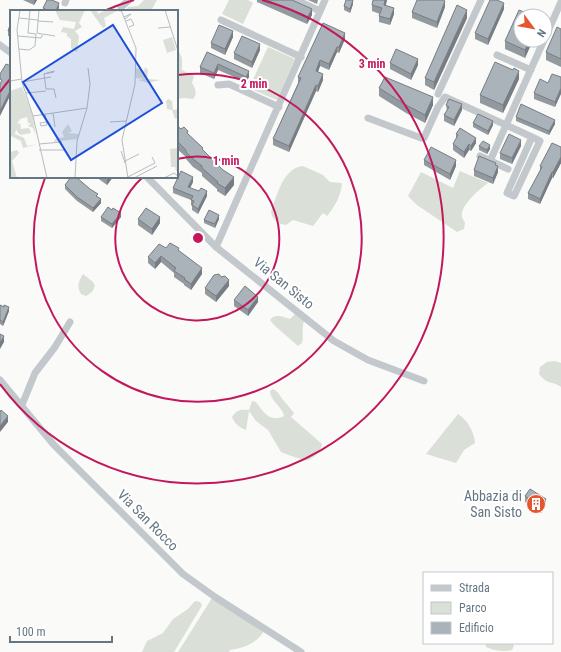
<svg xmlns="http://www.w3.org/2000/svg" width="561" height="652" font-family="'Roboto Condensed',sans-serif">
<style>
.green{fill:#dadfd7}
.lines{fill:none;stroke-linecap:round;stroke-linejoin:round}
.minor{stroke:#c3c8cc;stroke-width:7}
.wall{fill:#929a9f}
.shaded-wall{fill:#777d82}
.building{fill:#aab3b9;stroke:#777d82}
.ring{fill:none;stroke:#c2185b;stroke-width:2}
.labels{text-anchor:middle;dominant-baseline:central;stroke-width:4;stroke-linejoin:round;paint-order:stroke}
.street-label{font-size:14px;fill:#657683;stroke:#fff}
.poi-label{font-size:14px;fill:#657683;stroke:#fff;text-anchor:end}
.inset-road{fill:none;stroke:#b5bdc2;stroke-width:1}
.view{fill:#1d4ed8;fill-opacity:0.15;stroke:#1d4ed8;stroke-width:2}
.inset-edge{fill:none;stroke:#657683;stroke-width:2}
.centre{fill:#c2185b;stroke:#fff;stroke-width:2}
.ring-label{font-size:12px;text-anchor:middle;font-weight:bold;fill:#c2185b;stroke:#fff;stroke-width:4;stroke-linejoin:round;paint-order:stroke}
</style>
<rect width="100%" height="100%" fill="#fafaf8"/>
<path class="green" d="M144 0H157L151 11H126L128 7 138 6Z
M229 0H248L253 3 243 24 222 14Z
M177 47 182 58V70L194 76 192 83C195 88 198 94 193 99L184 98 177 99Z
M268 47 295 59 277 100 249 88Z
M303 166 323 175 330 182 342 183C341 196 335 206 327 216L323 213 313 226 293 220 286 225C279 224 272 220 271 212 277 195 283 168 303 166Z
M460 171 488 183C480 189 460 205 462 217 463 219 464 221 465 223L464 229 457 232 417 205 408 196 421 172 453 188Z
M83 274 93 282 95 286 92 292 86 296 81 294C76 286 79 281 83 274Z
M295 314 304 321C301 331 304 334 302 343L298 346 274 325 270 320C276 313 282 317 290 319Z
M555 361 561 363V387C552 380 548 386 539 374L540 367 547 362Z
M273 389C279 392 280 397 285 402 288 406 291 409 294 413L291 417 322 444C321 451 314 459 307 460 301 460 286 454 281 452L268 430 256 421 249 411 246 430C239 427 235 424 232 417 236 410 241 409 249 410L252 401 256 402C263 412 270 423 284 416 283 407 270 401 270 391Z
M458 414C468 421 474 431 475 443L464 450 456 463 426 454Z
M212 598 264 631C257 643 244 648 230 650L229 652H178Z
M195 601 200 602 202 605 200 609 174 652H142L147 641 163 633 173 619 188 609Z
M485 643H512L514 646 512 650C504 652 494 651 486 647Z"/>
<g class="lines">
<path class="minor" d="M296 0 320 11
M65 3 66 0
M121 7 129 0
M221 20 301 57
M545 38 561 2
M0 45 11 53
M497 55 531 70
M218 85 229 84 279 107
M438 94 481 0
M368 118 421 138H424L438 107 445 97 532 137 507 193 514 196 540 141 532 137
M480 156 508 169
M490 161 544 40
M147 177 216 247 334 341 368 360 424 381
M216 247 325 0
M0 380 54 445 183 574 215 597 301 652
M22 405 35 373 55 347 70 322"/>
</g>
<path class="wall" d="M23 0H37L34 5Z
M257 0H292L312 15 307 24 257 2Z
M308 0H318L317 4Z
M387 0 386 5 394 14 390 25 379 22V16L380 14 372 11V5Z
M353 4 350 13 344 10V6Z
M59 7 58 11H43V8Z
M445 7 437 28 412 18V12Z
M504 9 488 45 475 39V33Z
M467 18 434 90 425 85V78Z
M11 22V37L8 36V31Z
M561 29V67L546 60V52Z
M233 37 225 55 211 48V43Z
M345 39 339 53 337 52 329 70 320 66 318 72 323 80 318 92 316 91 289 152 273 145V139L298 83V77Z
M533 40 525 58 505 49V41Z
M260 50 252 68 234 59V53Z
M207 52 249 77 246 82 218 70 214 79 200 73V67Z
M390 63 418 65 411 80 390 69Z
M561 77 555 107 534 99V93L548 83Z
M519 79 503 113 480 103V95Z
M379 88 433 105 425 123 406 113 379 96Z
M446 105 462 110 454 126 444 121V115L447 111Z
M516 117 555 124 549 135 516 121Z
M473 123 493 125 488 135 473 127Z
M177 126 188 134 218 166 234 185 225 196 217 191V189L202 176V173L193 167 186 159V157L177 149Z
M456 134 476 143 471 151 469 150 464 158 453 150V144L456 139Z
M479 146 490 149 487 154 479 150Z
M521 146 512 164 500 159V153Z
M561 147V163L553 178H552L540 204 528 199V193L540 171V166Z
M424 160 456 166 450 180 424 165Z
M496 166 498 172 493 184 474 176V170Z
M96 177H113L107 185Z
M193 182 190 188 207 196 198 214 192 210V206L191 205V200L173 193V188Z
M65 185 98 197 101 203 93 212 77 201 65 189Z
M101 217H121L112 228 101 221Z
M138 219 160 223 152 235 138 225Z
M219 219 215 228 204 223V220Z
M166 248 179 251 202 274 191 290 184 285V284L174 277V273L161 262 155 269 148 263V257Z
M229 286 216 302 205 294V288Z
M234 300 258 302 248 316 234 306Z
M0 305 9 311 3 326 0 324Z
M525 496 546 505 541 513 525 502Z"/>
<path class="shaded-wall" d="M34 0H37L34 5Z
M353 0V4L350 13V9Z
M385 0H387L384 11V5Z
M445 1V7L437 28V22Z
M59 3V7L58 11H56Z
M504 3V9L488 45V39Z
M394 8V14L390 25V19Z
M312 9V15L307 24V18Z
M467 10V18L434 90V82Z
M233 31V37L225 55V49Z
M345 33V39L339 53V47Z
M530 40H533L525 58V50Z
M260 44V50L252 68V62Z
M337 47V52L329 70V64Z
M418 59V65L411 80V74Z
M320 60V66L316 77V71Z
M218 64V70L214 79V73Z
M249 71V77L246 82V77Z
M519 71V79L503 113V105Z
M323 74V80L318 92V86Z
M316 85V91L289 152V146Z
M561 88V94L555 107V102Z
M11 89V94L0 116V111Z
M433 97V105L425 123V115Z
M462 104V110L454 126V120Z
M555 120V124L549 135V131Z
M493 121V125L488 135V131Z
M476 138V143L471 151V146Z
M521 140V146L512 164V158Z
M469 144V150L464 158V152Z
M490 145V149L487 154V150Z
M561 157V163L553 178V172Z
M456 160V166L450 180V174Z
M498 166V172L493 184V178Z
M552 172V178L540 204V199Z
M108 177H113L107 185V179Z
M193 177V182L188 192V187Z
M234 177V185L225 196V188Z
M207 191V196L198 214V209Z
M101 199V203L93 212V208Z
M121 213V217L112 228V224Z
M219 215V219L215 228V224Z
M160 217V223L152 235V229Z
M161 256V262L155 269V263Z
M202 268V274L191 290V284Z
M229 280V286L216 302V296Z
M258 297V302L248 316V310Z
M9 307V311L3 326V322Z
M4 336V342L0 349V343Z
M8 416V422L0 432V426Z
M546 499V505L541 513V507Z"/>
<path class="building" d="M47 0H52L59 3 56 11H49L43 8Z
M267 0H292L312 9 307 18Z
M346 0H353L350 9 344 6Z
M373 0H385L384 5 394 8 390 19 379 16 382 8 372 5Z
M417 0H443L445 1 437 22 412 12Z
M490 0H497L504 3 488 39 475 33Z
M457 5 467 10 434 82 425 78Z
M519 10 533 16H521V40H530L525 50 505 41Z
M11 22V32L8 31Z
M323 23 345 33 339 47H337L329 64 320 60 316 71 323 74 318 86 316 85 289 146 273 139 301 78 298 77Z
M219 25 233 31 225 49 211 43Z
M557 27 561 29V59L546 52Z
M242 36 260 44 252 62 234 53Z
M396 49 418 59 411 74 390 63Z
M207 52 249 71 246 77 218 64 214 73 200 67Z
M495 62 513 70 514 68 519 71 503 105 480 95Z
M6 64 11 66V89L0 111V84L2 80 0 79V74Z
M552 74 561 77V88L555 102 534 93 540 79 548 83Z
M385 77 433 97 425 115 406 105 379 88Z
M449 99 462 104 454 120 444 115 449 107 446 105Z
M521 104 555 120 549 131 516 117Z
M478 114 493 121 488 131 473 123Z
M177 126 181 129 184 127 188 131 187 133 203 148 202 149 211 158V159L218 164V165L223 170 234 177 225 188 217 183 218 182 202 168V166L193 159 186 152V150L177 141Z
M460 128 476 138 471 146 469 144 464 152 453 144 458 135 456 134Z
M509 134 521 140 512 158 500 153Z
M483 141 490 145 487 150 479 146Z
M552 143 561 147V157L553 172H552L540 199 528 193 542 167 540 166Z
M431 147 456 160 450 174 424 160Z
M479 156 496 163 495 165 498 166 493 178 474 170Z
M181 171 193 177 188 187 199 191 201 188 207 191 198 209 192 205 194 201 191 200 193 196 173 188Z
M71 177H76L90 189 98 194 96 196 101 199 93 208 77 197 65 185Z
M108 207 112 210 113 208 121 213 112 224 101 217Z
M146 208 160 217 152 229 138 219Z
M209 210 219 215 215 224 204 220Z
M170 243 179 248 178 250 202 268 191 284 184 279 185 278 174 271 176 268 161 256 155 263 148 257 159 244 166 248Z
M219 274 221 277 225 276 229 280 216 296 205 288 214 275Z
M245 286 258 297 248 310 234 300Z
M0 305 4 307V305L9 307 3 322 0 320Z
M0 334 4 336 0 343Z
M1 410 8 416 0 426V412Z
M530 489 546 499 541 507 525 496Z"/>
<g class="ring">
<path d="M177 159A82 82 0 1 1 143 177"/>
<path d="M178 75A164 164 0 1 1 45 178"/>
<path d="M0 92A246 246 0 0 1 11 78M104 11A246 246 0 0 1 134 0M262 0A246 246 0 1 1 0 384"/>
</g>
<defs>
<g id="building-disc" transform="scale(1)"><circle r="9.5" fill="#e4572e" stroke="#fff"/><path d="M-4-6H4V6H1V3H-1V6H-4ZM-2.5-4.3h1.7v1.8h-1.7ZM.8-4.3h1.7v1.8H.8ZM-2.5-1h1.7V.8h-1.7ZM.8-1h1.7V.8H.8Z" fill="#fff"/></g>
</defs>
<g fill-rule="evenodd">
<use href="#building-disc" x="536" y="504"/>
</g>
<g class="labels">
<g class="street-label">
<text transform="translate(284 283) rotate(39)">Via San Sisto</text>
<text transform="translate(148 520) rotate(45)">Via San Rocco</text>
</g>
<g class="poi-label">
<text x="522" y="496">Abbazia di<tspan x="522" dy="16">San Sisto</tspan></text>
</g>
</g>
<g transform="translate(10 10)">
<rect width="168" height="168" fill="#fafaf8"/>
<path d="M45 0H75L69 13 72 17 65 21 69 26 67 42 61 38V29L57 26V23L51 22 53 17 64 19 66 12 50 10ZM80 0H87L88 4 96 0H111L112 2 107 1 94 8 96 16 93 18ZM162 27 166 40 157 43 153 30ZM135 57 138 60 137 69 150 70 138 73 128 70 134 69 126 68V58L134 61ZM12 77 22 103 26 125 23 118 18 116 21 113H18L17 107 10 109 7 114 10 113 11 119 19 118 21 123 10 125 6 120 5 124 14 128 17 136 27 134 13 138 11 131 1 126 0 117V81ZM158 89 162 91 163 100 168 99V108L165 109 162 100 157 99 156 91ZM58 114 62 121 58 123 69 124 67 129 44 132 45 129 54 127 52 122ZM168 138V160L166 161 165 157H161L160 139ZM7 140 9 143 2 151 7 168H0V142Z" fill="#dadfd7"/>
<path class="inset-road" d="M10 0 7 20 12 72 23 106 37 168M29 0 27 23 32 24M111 0 126 38 125 74 112 130 118 168M155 0 168 41M114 7 121 4 115 9M9 8 28 10M28 11 43 12M116 11 121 9 124 15 119 17M148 18 160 17M18 23 20 0M8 26 31 28 33 24 45 26M9 39 19 40 25 36 26 24 18 23M34 64 44 61V62L34 64 36 79H44L46 88M0 71 12 69M12 72 41 67M16 83 36 81M43 103 45 117M35 104 37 115 31 116 30 113 36 112M23 106 77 98M100 112 116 111M29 134 52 132M29 140H56M111 141 115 153M115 151 129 144M137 157 145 153 142 147M65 168 67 131 77 98 80 74 78 58M116 168 137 157M124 168 147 156M154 168 164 163 168 166"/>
<path class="view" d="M103 15 152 93 61 150 13 72Z"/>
<rect width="168" height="168" class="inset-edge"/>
</g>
<circle cx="198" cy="238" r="6" class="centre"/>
<g class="ring-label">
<text x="372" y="68">3 min</text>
<text x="254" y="88">2 min</text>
<text x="226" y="165">1 min</text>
</g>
<rect x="423" y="572" width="130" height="72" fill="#ffffff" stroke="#c1c8cd"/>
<rect x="431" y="585" width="20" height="6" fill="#c3c8cc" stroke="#c1c8cd"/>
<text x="459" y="592" font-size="12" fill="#657683">Strada</text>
<rect x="431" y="602" width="20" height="12" fill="#dadfd7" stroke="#c1c8cd"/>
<text x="459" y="612" font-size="12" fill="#657683">Parco</text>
<rect x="431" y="622" width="20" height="12" fill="#aab3b9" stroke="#c1c8cd"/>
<text x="459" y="632" font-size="12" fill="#657683">Edificio</text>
<g transform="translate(533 28) rotate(122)"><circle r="19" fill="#ffffff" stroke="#c1c8cd"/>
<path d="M0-3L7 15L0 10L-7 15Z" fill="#e4572e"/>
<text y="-6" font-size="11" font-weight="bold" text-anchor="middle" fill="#657683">N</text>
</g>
<path d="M10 636v6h102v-6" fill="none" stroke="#657683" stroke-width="2"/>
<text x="16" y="636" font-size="12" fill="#657683" stroke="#ffffff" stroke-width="3" paint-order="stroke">100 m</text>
</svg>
